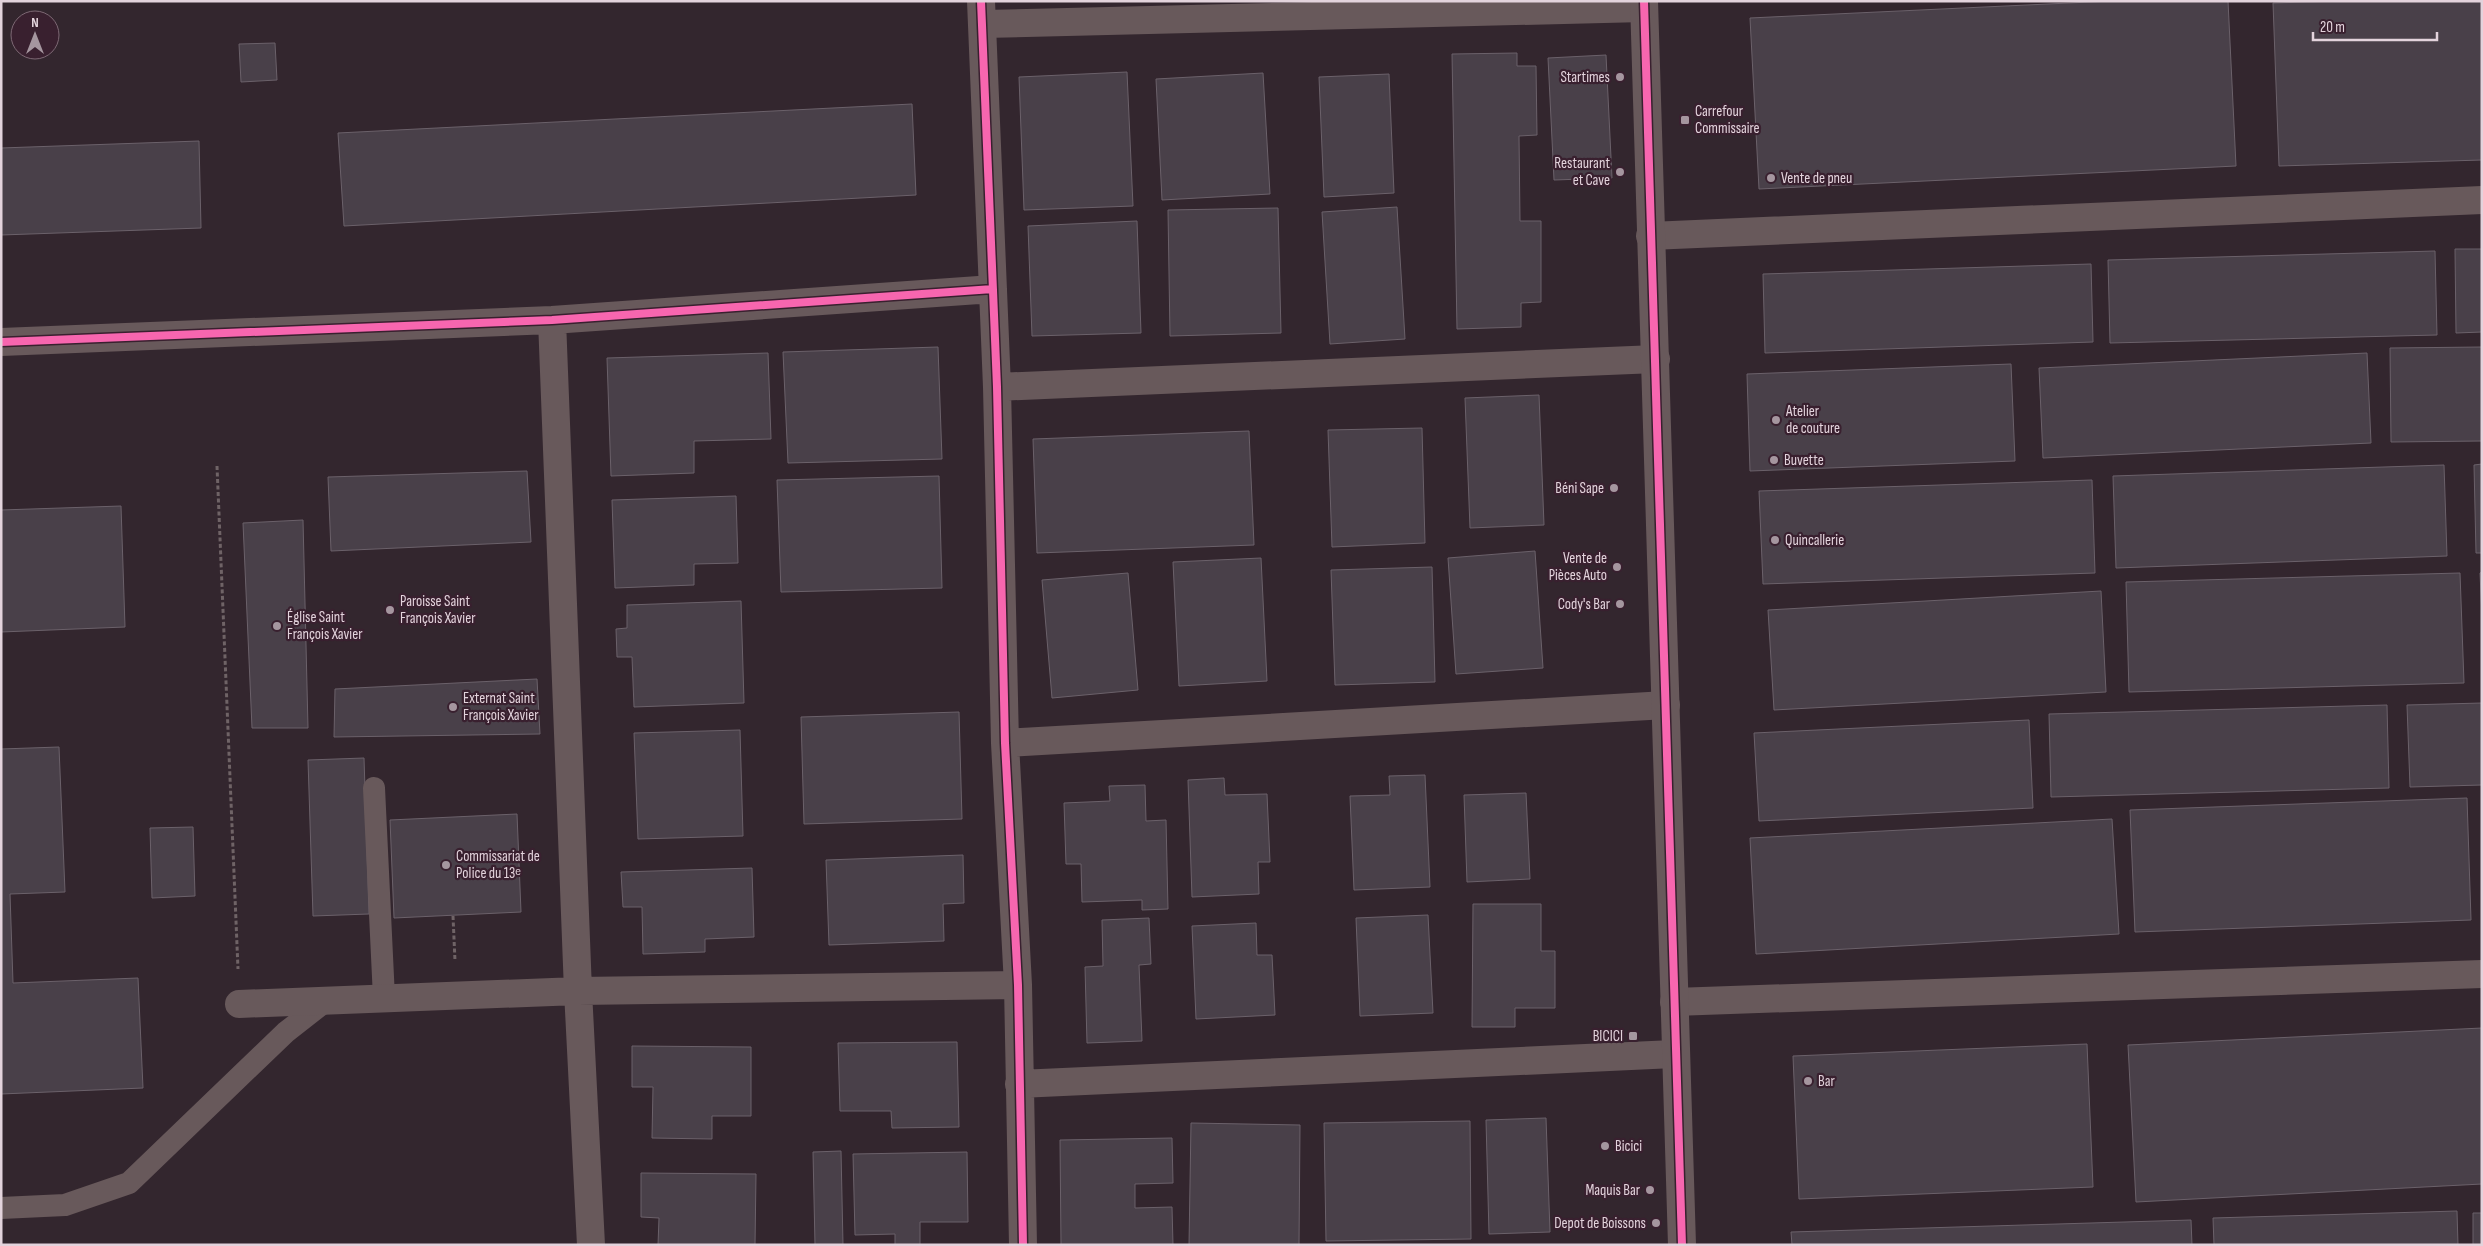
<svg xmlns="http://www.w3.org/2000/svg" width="2483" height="1246" font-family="'Sofia Sans Condensed',sans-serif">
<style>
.building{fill:#494049;stroke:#6b616a}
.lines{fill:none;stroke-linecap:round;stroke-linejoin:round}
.path{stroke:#6f6366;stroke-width:3;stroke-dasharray:4 2.5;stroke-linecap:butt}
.service{stroke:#68595b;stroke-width:22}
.minor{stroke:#68595b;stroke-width:28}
.tertiary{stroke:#68595b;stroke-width:28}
.cycleway-casing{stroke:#39202f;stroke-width:11}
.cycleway{stroke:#f766af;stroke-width:8}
.poi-dot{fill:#a5969f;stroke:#39202f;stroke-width:2}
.labels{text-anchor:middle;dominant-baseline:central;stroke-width:4.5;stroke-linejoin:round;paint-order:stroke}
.poi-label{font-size:15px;fill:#e3d3dc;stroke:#39202f;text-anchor:start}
</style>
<rect width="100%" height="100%" fill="#33262e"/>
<path class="building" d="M2112 1H2228L2236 166 1759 189 1750 18Z
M2343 1H2482V160L2279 166 2273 3Z
M275 43 277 80 241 82 239 44Z
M1517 53V66H1536L1537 135 1519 136 1520 221H1541V302L1521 303V327L1457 329 1452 54Z
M1606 55 1612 178 1554 180 1548 58Z
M1127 72 1133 206 1024 210 1019 77Z
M1263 73 1270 194 1162 200 1156 79Z
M1389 74 1394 193 1324 197 1319 77Z
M912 104 916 195 344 226 338 133Z
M199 141 201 228 1 235V148Z
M1397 207 1405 339 1330 344 1322 212Z
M1278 208 1281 333 1170 336 1168 210Z
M1137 221 1141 333 1032 336 1028 226Z
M2455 249H2482V332L2456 333Z
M2435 251 2437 335 2110 343 2108 260Z
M2091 264 2093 342 1765 353 1763 274Z
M938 347 942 459 788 463 783 352Z
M2482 347V441L2391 442 2390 348Z
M768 353 771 439 694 441V473L611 476 607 358Z
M2367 353 2371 443 2043 458 2039 368Z
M2011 364 2015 461 1750 471 1747 374Z
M1539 395 1544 525 1470 528 1465 398Z
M1422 428 1425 543 1332 547 1328 430Z
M1249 431 1254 545 1037 553 1033 439Z
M2482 464V553H2476L2474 465Z
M2444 465 2447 556 2116 568 2113 476Z
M527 471 531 542 331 551 328 477Z
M939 476 942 588 781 592 777 480Z
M2092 480 2095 573 1763 584 1759 491Z
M736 496 738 563 694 564V585L615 588 612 500Z
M121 506 125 627 1 632V510Z
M303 520 308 728H252L243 523Z
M1535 551 1543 668 1456 674 1448 558Z
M1261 558 1267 681 1179 686 1173 562Z
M1432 567 1435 682 1335 685 1331 570Z
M2482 572V617L2480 573Z
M1128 573 1138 690 1052 698 1042 580Z
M2460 573 2464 683 2129 692 2126 582Z
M2101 591 2106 692 1774 710 1768 610Z
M741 601 744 703 634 707 632 657H617L616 629 627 628V605Z
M537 679 540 734 334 737 335 689Z
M2482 703V785L2410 787 2407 705Z
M2387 705 2389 788 2051 797 2049 714Z
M959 712 962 819 804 824 801 717Z
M2029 720 2033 808 1759 821 1754 733Z
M740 730 743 836 638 839 634 733Z
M59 747 65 892 10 894 13 983 138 978 143 1088 1 1094V749Z
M364 758 369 914 313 916 308 760Z
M1425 775 1430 887 1354 890 1350 796 1390 795 1389 776Z
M1224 778 1225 795 1267 794 1270 862H1258L1259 894 1192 897 1188 780Z
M1145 785 1146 821 1166 820 1168 909 1142 910V900L1082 902 1081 864H1066L1064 803 1110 801 1109 786Z
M1526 793 1530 879 1467 882 1464 795Z
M2467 798 2471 920 2135 932 2130 810Z
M517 814 521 912 394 918 390 820Z
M2112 819 2119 934 1756 954 1750 838Z
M193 827 195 896 152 898 150 828Z
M963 855 964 903 943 904 944 941 829 945 826 860Z
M752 868 754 937 705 939V952L643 954 642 907H623L621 872Z
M1473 904H1541V951H1555V1008H1515V1027H1472Z
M1428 915 1433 1013 1360 1016 1356 918Z
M1149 918 1151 964 1139 965 1142 1041 1087 1043 1085 967 1103 966 1102 920Z
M1256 923 1257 955H1272L1275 1015 1196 1019 1192 926Z
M2482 1028V1184L2136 1202 2128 1045Z
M957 1042 959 1127 892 1128 891 1111H840L838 1043Z
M2087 1044 2093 1187 1799 1199 1793 1056Z
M632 1046 751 1047V1116H712V1139L652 1138 653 1087H632Z
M1546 1118 1550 1232 1489 1234 1486 1120Z
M1470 1121 1471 1239 1326 1241 1324 1123Z
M1191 1123 1300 1125 1299 1245H1189Z
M1172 1138 1173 1183 1135 1184V1208L1172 1207 1173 1245H1061L1060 1140Z
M841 1151 843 1245H815L813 1152Z
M967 1152 968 1222H920V1245H895V1234L855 1235 853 1154Z
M641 1173 756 1174 755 1245H658L659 1218 641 1217Z
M2457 1211 2458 1245H2214L2213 1218Z
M2473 1213H2482V1245H2473Z
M2191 1220 2192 1245H1792L1791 1232Z"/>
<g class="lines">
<path class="path" d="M217 466 238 969
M453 916 455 961"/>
<path class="service" d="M374 788 384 998
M1 1208 65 1205 129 1183 286 1032 327 1000"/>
<path class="minor" d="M981 1 997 387 1005 743 1018 985 1023 1245
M983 24 1644 8
M1650 236 2482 200
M552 320 578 991 591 1245
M1 342 552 320 993 289
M997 387 1656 359
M1005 743 1666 705
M1674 1002 2482 974
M239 1004 578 991 1018 985
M1019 1084 1674 1054"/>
<path class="tertiary" d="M1644 1 1682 1245"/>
<g class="cycleway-casing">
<path id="cycleway" d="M981 1 997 387 1005 743 1018 985 1023 1245
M1644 1 1682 1245
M1 342 552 320 993 289"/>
</g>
<use href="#cycleway" class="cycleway"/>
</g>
<g class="poi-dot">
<circle cx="1620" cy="77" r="5"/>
<rect x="1680" y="115" width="10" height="10" rx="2.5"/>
<circle cx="1620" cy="172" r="5"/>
<circle cx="1771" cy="178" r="5"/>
<circle cx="1776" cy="420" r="5"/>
<circle cx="1774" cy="460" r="5"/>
<circle cx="1614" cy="488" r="5"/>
<circle cx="1775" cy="540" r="5"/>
<circle cx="1617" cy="567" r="5"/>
<circle cx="1620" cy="604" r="5"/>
<circle cx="390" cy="610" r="5"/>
<circle cx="277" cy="626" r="5"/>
<circle cx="453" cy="707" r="5"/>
<circle cx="446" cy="865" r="5"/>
<rect x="1628" y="1031" width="10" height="10" rx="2.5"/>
<circle cx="1808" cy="1081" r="5"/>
<circle cx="1605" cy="1146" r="5"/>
<circle cx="1650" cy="1190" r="5"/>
<circle cx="1656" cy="1223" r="5"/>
</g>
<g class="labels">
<g class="poi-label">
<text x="1610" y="77" text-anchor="end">Startimes</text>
<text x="1695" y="111">Carrefour<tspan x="1695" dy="17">Commissaire</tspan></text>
<text x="1610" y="163" text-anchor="end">Restaurant<tspan x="1610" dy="17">et Cave</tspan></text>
<text x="1781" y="178">Vente de pneu</text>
<text x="1786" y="411">Atelier<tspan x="1786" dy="17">de couture</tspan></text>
<text x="1784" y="460">Buvette</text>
<text x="1604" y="488" text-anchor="end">Béni Sape</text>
<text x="1785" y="540">Quincallerie</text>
<text x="1607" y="558" text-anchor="end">Vente de<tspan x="1607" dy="17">Pièces Auto</tspan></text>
<text x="400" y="601">Paroisse Saint<tspan x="400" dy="17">François Xavier</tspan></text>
<text x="1610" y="604" text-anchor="end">Cody's Bar</text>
<text x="287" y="617">Église Saint<tspan x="287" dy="17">François Xavier</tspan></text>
<text x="463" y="698">Externat Saint<tspan x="463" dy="17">François Xavier</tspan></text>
<text x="456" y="856">Commissariat de<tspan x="456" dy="17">Police du 13ᵉ</tspan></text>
<text x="1623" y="1036" text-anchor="end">BICICI</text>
<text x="1818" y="1081">Bar</text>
<text x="1615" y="1146">Bicici</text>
<text x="1640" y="1190" text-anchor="end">Maquis Bar</text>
<text x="1646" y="1223" text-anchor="end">Depot de Boissons</text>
</g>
</g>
<rect width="2483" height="1246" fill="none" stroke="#e3d3dc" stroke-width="5"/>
<g transform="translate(35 35)"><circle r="24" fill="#39202f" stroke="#7d6874"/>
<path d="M0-4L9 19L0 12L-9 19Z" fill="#a5969f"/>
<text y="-8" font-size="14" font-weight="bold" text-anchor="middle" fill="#e3d3dc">N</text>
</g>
<path d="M2313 32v8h124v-8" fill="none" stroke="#e3d3dc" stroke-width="2.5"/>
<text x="2320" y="32" font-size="15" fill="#e3d3dc" stroke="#39202f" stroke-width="4" paint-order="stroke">20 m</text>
</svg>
